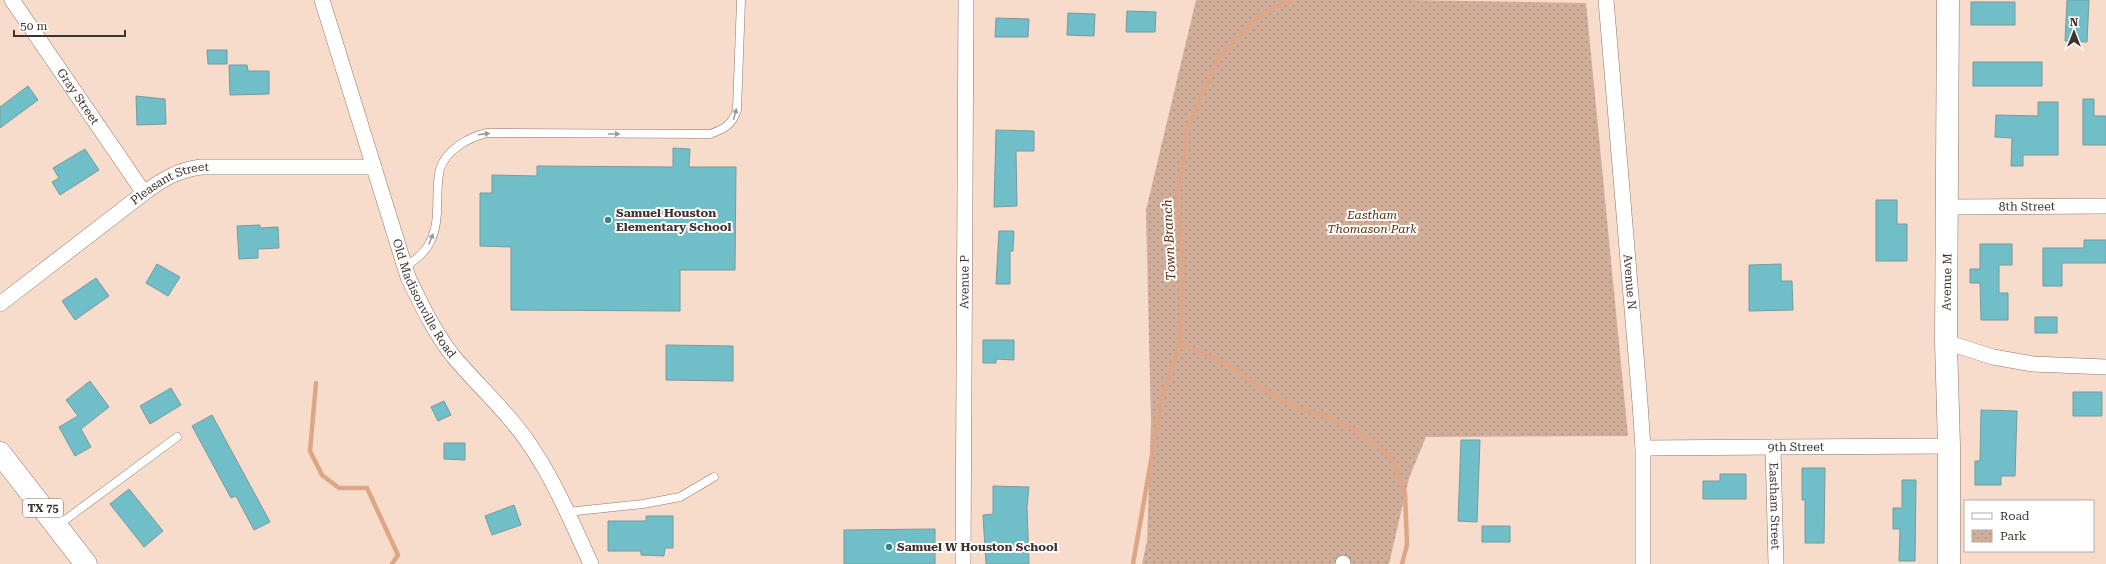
<svg xmlns="http://www.w3.org/2000/svg" width="2106" height="564" font-family="'Roboto Serif',serif">
<style>
.park{fill:url(#park-dots)}
.lines{fill:none;stroke-linecap:round;stroke-linejoin:round}
.stream{stroke:#dda687;stroke-width:4.5}
.building{fill:#70bec7;stroke:#799a9e}
.lane-casing{stroke:#907769;stroke-width:9}
.street-casing{stroke:#907769;stroke-width:16}
.secondary-casing{stroke:#907769;stroke-width:23}
.primary-casing{stroke:#907769;stroke-width:23}
.lane{stroke:#fff;stroke-width:8}
.street{stroke:#fff;stroke-width:15}
.secondary{stroke:#fff;stroke-width:22}
.primary{stroke:#fff;stroke-width:22}
.oneway{fill:#9e9996}
.poi-dot{fill:#3b838a;stroke:#fff;stroke-width:1.5}
.labels{text-anchor:middle;dominant-baseline:central;stroke-width:4;stroke-linejoin:round;paint-order:stroke}
.shield{fill:#fff;stroke:#78706c;stroke-width:1}
.shield-label{font-size:11px;font-weight:bold;fill:#3e332d}
.street-label{font-size:12px;fill:#3e332d;stroke:#fff}
.poi-label{font-size:12px;font-weight:bold;fill:#3e332d;stroke:#fff;text-anchor:start}
.park-label{font-size:12px;font-style:italic;fill:#602e09;stroke:#fff}
.water-label{font-size:13px;font-style:italic;fill:#5a2802;stroke:#fff}
</style>
<defs>
<pattern id="park-dots" width="8" height="8" patternUnits="userSpaceOnUse"><rect width="8" height="8" fill="#d1ae9a"/><path d="M2 2h.1M6 6h.1" fill="none" stroke="#ab8e7e" stroke-width="1.8" stroke-linecap="round"/></pattern>
</defs>
<rect width="100%" height="100%" fill="#f7dbcb"/>
<path class="park" d="M1196 0H1407L1586 3 1628 436 1426 437 1409 478 1389 564H1142L1147 541 1151 422 1146 210Z"/>
<g class="lines">
<path class="stream" d="M1180 343 1228 365 1257 386 1297 408 1322 415 1358 431 1391 457 1405 493 1407 545 1402 564
M316 383 310 451 322 475 339 488H367L398 555 392 564
M1133 564 1163 392 1180 343 1183 263 1177 195 1186 150V131L1219 57 1258 17 1290 0"/>
</g>
<path class="building" d="M2067 0H2089L2087 42 2065 41Z
M1971 2H2015V25H1971Z
M1127 11 1156 12 1155 32H1126Z
M1068 13 1095 14 1094 36 1067 35Z
M996 18 1029 19 1028 37H995Z
M207 50H227V64H208Z
M1973 62H2042V86H1973Z
M229 65H247L248 71H269V94L230 95Z
M28 86 38 100 0 128V107Z
M136 96 165 99 166 124 137 125Z
M2083 99H2094V116H2106V145H2083Z
M2038 102H2058V155H2023V166H2011L2012 138 1995 137 1996 115 2038 116Z
M996 130 1034 131V151H1016L1017 206 994 207Z
M673 148 690 149 689 167H736L735 270H680V311L511 310V247L480 246V193H492V175L537 176V166L673 167Z
M85 149 99 170 60 195 52 182 59 178 53 168Z
M1876 200H1897V224H1907V261H1876Z
M260 225V228L278 227 279 248 258 249V258L239 259 237 226Z
M999 231H1014L1013 251H1010V284H996Z
M2084 240H2106V263H2062V286H2043V248H2084Z
M1980 244H2012V265H1999V293H2008V320H1981L1980 283H1970V269H1980Z
M157 264 180 277 168 296 146 283Z
M1781 264V281H1792L1793 310 1749 311V265Z
M96 278 109 296 75 320 62 301Z
M2035 317H2057V333H2035Z
M983 340H1014V360L996 359V363H983Z
M666 345 733 346V381L666 380Z
M90 381 109 407 81 429 91 447 75 456 59 427 78 416 66 400Z
M171 388 181 405 150 424 140 406Z
M2073 392H2102V416H2073Z
M444 401 451 415 438 421 431 407Z
M1981 410 2017 411 2015 476H2001V485H1975V461H1980Z
M212 415 270 522 254 530 236 496 231 498 192 426Z
M1461 440H1480L1477 522 1458 521Z
M444 443H465V460L444 459Z
M1802 468H1825L1824 543H1805V500H1802Z
M1720 474H1746V499H1703V481H1720Z
M1902 480H1916L1915 561H1899L1900 529H1893V508H1902Z
M993 486 1029 487 1027 507 1029 564H986L983 515 993 514Z
M129 489 163 531 144 547 110 504Z
M514 505 521 525 492 535 485 516Z
M646 516H673V548H665L664 556 641 555V551H608V521H646Z
M1482 526H1510V542H1482Z
M935 529V564H844V530Z"/>
<g class="lines">
<g class="lane-casing">
<path id="lane" d="M405 267C415 260 425 253 430 242 442 219 434 193 440 169 446 150 469 137 487 133L710 134C724 129 732 125 737 110L741 0
M567 512 643 504 680 497 714 477
M57 526 177 437"/>
</g>
<g class="street-casing">
<g id="street">
<path id="s1" d="M12 0 144 193"/>
<path id="s2" d="M322 0 408 277C421 304 434 332 453 356 479 387 510 414 532 448 556 484 573 525 591 564"/>
<path id="s3" d="M1606 0 1640 403 1643 448V564"/>
<path id="s4" d="M1948 207 2106 206"/>
<path id="s5" d="M0 304 144 193C163 179 178 170 201 167H374"/>
<path d="M1946 342 1993 357 2033 364 2106 367"/>
<path id="s6" d="M1773 447 1776 564"/>
<path id="s7" d="M1643 448 1949 446"/>
<path id="s8" d="M963 564 966 0"/>
<path d="M1343 564V563"/>
</g>
</g>
<g class="secondary-casing">
<path id="secondary" d="M1948 0 1946 342 1949 446V564"/>
</g>
<g class="primary-casing">
<path id="primary" d="M0 453 86 564"/>
</g>
<use href="#lane" class="lane"/>
<use href="#street" class="street"/>
<use href="#secondary" class="secondary"/>
<use href="#primary" class="primary"/>
</g>
<defs><path id="oneway-solid" d="M-6-.8H1V-3.2L6.5 0L1 3.2V.8H-6Z"/></defs>
<g class="oneway">
<use href="#oneway-solid" transform="translate(735 114) rotate(-75)"/>
<use href="#oneway-solid" transform="translate(484 134) rotate(-7)"/>
<use href="#oneway-solid" transform="translate(614 134)"/>
<use href="#oneway-solid" transform="translate(431 239) rotate(-68)"/>
</g>
<g class="poi-dot">
<circle cx="608" cy="220" r="4"/>
<circle cx="889" cy="547" r="4"/>
</g>
<g class="labels">
<rect class="shield" x="23" y="499" width="40" height="18" rx="3"/>
<g class="shield-label">
<text x="43" y="508">TX 75</text>
</g>
<g class="street-label">
<text stroke="none"><textPath href="#s1" startOffset="117">Gray Street</textPath></text>
<text stroke="none"><textPath href="#s5" startOffset="210">Pleasant Street</textPath></text>
<text stroke="none"><textPath href="#s4" startOffset="79">8th Street</textPath></text>
<text stroke="none"><textPath href="#s8" startOffset="282">Avenue P</textPath></text>
<text stroke="none"><textPath href="#s3" startOffset="283">Avenue N</textPath></text>
<text transform="translate(1947 282) rotate(-89)">Avenue M</text>
<text stroke="none"><textPath href="#s2" startOffset="316">Old Madisonville Road</textPath></text>
<text stroke="none"><textPath href="#s7" startOffset="153">9th Street</textPath></text>
<text stroke="none"><textPath href="#s6" startOffset="59">Eastham Street</textPath></text>
</g>
<g class="poi-label">
<text x="616" y="213">Samuel Houston<tspan x="616" dy="14">Elementary School</tspan></text>
<text x="897" y="547">Samuel W Houston School</text>
</g>
<g class="park-label">
<text x="1372" y="215">Eastham<tspan x="1372" dy="14">Thomason Park</tspan></text>
</g>
<g class="water-label">
<text transform="translate(1169 240) rotate(-93)">Town Branch</text>
</g>
</g>
<rect x="1964" y="500" width="130" height="52" fill="#ffffff" stroke="#b2adab"/>
<rect x="1972" y="513" width="20" height="6" fill="#ffffff" stroke="#b2adab"/>
<text x="2000" y="520" font-size="12" fill="#3e332d">Road</text>
<rect x="1972" y="530" width="20" height="12" fill="url(#park-dots)" stroke="#b2adab"/>
<text x="2000" y="540" font-size="12" fill="#3e332d">Park</text>
<g transform="translate(2074 32)" stroke="#ffffff" stroke-width="3" paint-order="stroke">
<path d="M0-3L7 15L0 10L-7 15Z" fill="#3e332d"/>
<text y="-6" font-size="11" font-weight="bold" text-anchor="middle" fill="#3e332d">N</text>
</g>
<path d="M14 30v6h111v-6" fill="none" stroke="#3e332d" stroke-width="2"/>
<text x="20" y="30" font-size="12" fill="#3e332d" stroke="#ffffff" stroke-width="3" paint-order="stroke">50 m</text>
</svg>
